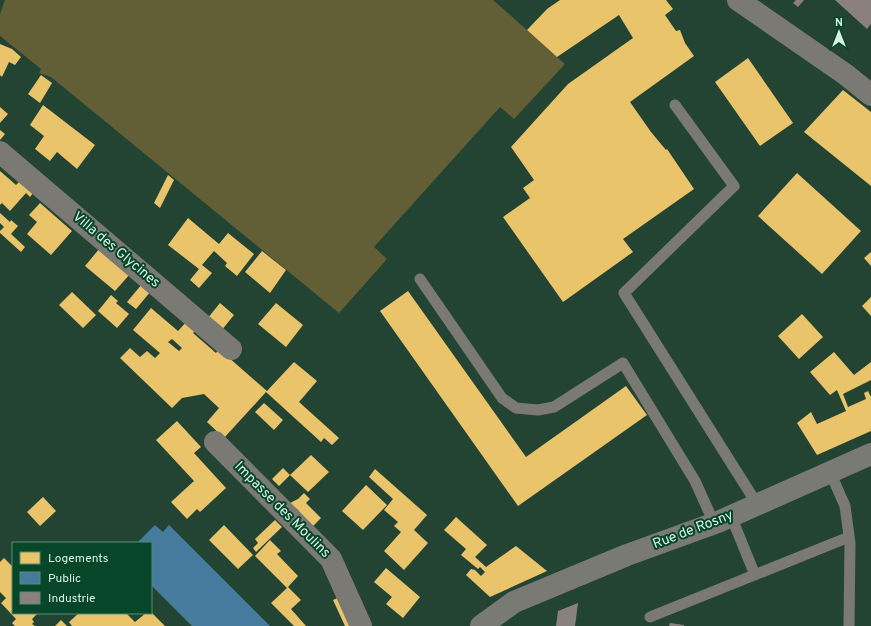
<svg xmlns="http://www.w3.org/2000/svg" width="871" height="626" font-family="Overpass,sans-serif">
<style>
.green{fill:#625e36}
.homes{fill:#e9c46a;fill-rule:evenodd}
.public{fill:#457b9d}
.industry{fill:#8a817c}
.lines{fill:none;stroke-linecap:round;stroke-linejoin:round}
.service{stroke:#7b7974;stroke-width:11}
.minor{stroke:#7b7974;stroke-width:22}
.secondary{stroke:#797a74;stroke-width:22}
.labels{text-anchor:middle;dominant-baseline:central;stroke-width:4;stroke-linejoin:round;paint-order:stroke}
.street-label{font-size:14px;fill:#d5f2df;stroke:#074628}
</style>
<rect width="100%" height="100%" fill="#234433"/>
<path class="green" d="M5 0H493L565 64 514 119 500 107 374 247 387 259 339 313 51 77 39 73 41 69 0 36V14Z"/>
<path class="homes" d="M560 0H666L673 9 665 15 676 31 680 30 685 43 694 56 630 102 651 132 666 150 667 149 694 189 623 239 633 252 563 302 503 217 530 198 523 188 534 180 511 147 568 84 633 38 619 15 557 57 527 30 547 9Z
M0 44 12 49 21 57 15 65 9 62 2 77 0 75Z
M748 58 793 123 760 146 715 82Z
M41 75 52 83 40 103 28 94Z
M843 90 871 112V186L804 132Z
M43 105 95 145 77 169 57 152 50 161 35 149 44 136 30 125Z
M0 107 8 114 0 123Z
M0 130 5 134 0 140Z
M0 171 16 185 21 180 34 192 30 197 26 193 10 211 2 203 0 205Z
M797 173 861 231 822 274 758 216Z
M168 175 174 180 160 208 154 203Z
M40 203 72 231 51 255 27 234 37 222 29 215Z
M0 213 10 222 11 220 18 226 11 234 25 247 21 252 0 233V231L4 227 0 223Z
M188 218 219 244 228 233 254 254 237 276 225 266 227 263 214 251 202 265 212 273 199 288 190 280 199 269 168 245Z
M100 248 130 274 115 291 85 266Z
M262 251 286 270 270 293 245 272Z
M871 252V266L864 258Z
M142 284 151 291 136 309 127 302Z
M408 291 526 457 626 386 647 415 518 506 380 311Z
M72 292 96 315 83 328 59 305Z
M111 295 118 301 116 303 129 314 117 328 98 311Z
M871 297V316L862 306Z
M220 303 234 315 221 331 207 319Z
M276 303 303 325 286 347 258 324Z
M151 308 178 331 188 320 198 328 193 333 216 353 219 349 267 391 294 362 317 381 299 402 339 438 332 445 324 438 321 442 266 392 224 438 207 422 219 408 204 394 182 398 172 408 120 358 130 348 140 357 147 351 155 358 160 353 133 330ZM172 339 182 348 179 351 168 342Z
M802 314 823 337 799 359 778 336Z
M834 352 854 375 871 362V380L843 394 848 407 866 399 864 393 868 391 871 397V431L817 455 797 423 811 412 817 424 846 411 837 390 830 395 810 372Z
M264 403 283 420 274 430 255 412Z
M177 421 201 447 194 453 226 488 200 512 197 509 187 519 171 502 194 481 156 440Z
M311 455 329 472 308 492 290 475 279 486 272 479 283 468 290 475Z
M375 469 427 515 414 530 428 543 404 570 384 551 401 532 394 526 398 522 384 510 393 499 369 477Z
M366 485 387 505 363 530 342 511Z
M304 493 310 499 306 503 321 518 312 527 298 512 299 511 290 503 298 499Z
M43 497 56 511 40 526 27 512Z
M456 517 487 545 475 557 486 567 516 546 547 571 490 597 466 575 471 569 475 570 481 576 485 572 480 567 478 569 461 555 466 549 444 530Z
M275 520 282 527 256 552 253 548 258 543 255 539Z
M224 525 253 555 238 569 209 540Z
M270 540 281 551 277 554 298 576 288 587 301 600 291 609 306 626H294L271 603 287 588 255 556Z
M4 558 13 567V613H38L32 619 34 622 32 624 35 626H15L12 623 16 619 1 603 6 598 0 592V562Z
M386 568 420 597 403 618 386 604 392 597 374 582Z
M344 595 359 626H345L333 600Z
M151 612 165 626H72L69 622 79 613H126L135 622 146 613H151Z
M61 620 67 626H55Z"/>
<path class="public" d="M155 525 163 532 169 525 270 626H192L151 585V543H137Z"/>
<path class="industry" d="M796 0H804L798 7 793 3Z
M835 0H871V24L867 29Z
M578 603 575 626H556L558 611Z
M670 623 684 625V626H669Z"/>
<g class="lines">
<path class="service" d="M675 105 734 186 624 293 757 504
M420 279 502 398 516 408 538 410 554 407 623 363 695 481 714 523
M830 472 845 506 850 543 849 626
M731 516 755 575
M650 617 849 537"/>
<path class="minor" d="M738 0 845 74 871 95
M0 152 231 349
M215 442 331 559 361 626"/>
<path class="secondary" d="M481 626 514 602 627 555 718 522 871 454"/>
</g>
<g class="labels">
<g class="street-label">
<text transform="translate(116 250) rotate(40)">Villa des Glycines</text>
<text transform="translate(282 510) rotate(45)">Impasse des Moulins</text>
<text transform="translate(693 530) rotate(-21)">Rue de Rosny</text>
</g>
</g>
<rect x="12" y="542" width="140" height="72" fill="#074628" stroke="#598b71"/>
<rect x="20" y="552" width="20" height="12" fill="#e9c46a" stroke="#598b71"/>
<text x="48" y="562" font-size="12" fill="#d5f2df">Logements</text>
<rect x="20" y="572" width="20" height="12" fill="#457b9d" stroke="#598b71"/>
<text x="48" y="582" font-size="12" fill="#d5f2df">Public</text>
<rect x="20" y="592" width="20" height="12" fill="#8a817c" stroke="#598b71"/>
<text x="48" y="602" font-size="12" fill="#d5f2df">Industrie</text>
<g transform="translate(839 32)" stroke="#074628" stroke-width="3" paint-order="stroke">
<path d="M0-3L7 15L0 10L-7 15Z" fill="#d5f2df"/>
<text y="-6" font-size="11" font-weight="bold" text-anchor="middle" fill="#d5f2df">N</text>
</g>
</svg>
